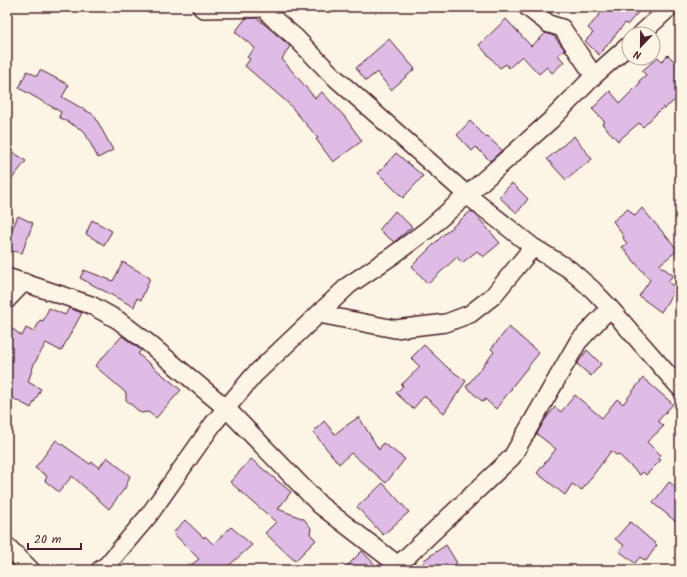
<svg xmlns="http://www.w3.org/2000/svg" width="687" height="577" font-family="Kalam,sans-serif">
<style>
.building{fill:#dfbce6;stroke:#4a1f2b}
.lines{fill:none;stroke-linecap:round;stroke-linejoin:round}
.street-casing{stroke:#4a1f2b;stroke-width:20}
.street{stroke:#fcf5e5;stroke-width:17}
</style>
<rect width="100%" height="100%" fill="#fcf5e5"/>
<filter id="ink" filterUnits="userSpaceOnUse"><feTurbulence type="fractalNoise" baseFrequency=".025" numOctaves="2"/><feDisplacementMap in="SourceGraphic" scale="8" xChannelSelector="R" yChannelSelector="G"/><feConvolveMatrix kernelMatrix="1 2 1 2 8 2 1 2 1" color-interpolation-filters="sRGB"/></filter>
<g filter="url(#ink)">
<path class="building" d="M606 7H643L627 25 625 23 599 55 585 41 593 33 588 28Z
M246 18H257L290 46 282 59 315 98 322 92 344 116 362 141 333 162 316 139 318 138 288 103 245 66 250 59 247 57 255 48 235 32Z
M506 19 531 46 546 33 554 36 565 50 558 55 564 62 552 73 547 67 539 74 522 56 509 68 506 64 500 68 479 45Z
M389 39 415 69 391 90 377 72 366 81 356 68Z
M668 55 680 67V96L664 109 663 107 643 127 639 123 618 141 602 124 605 122 592 109 610 91 620 103 640 83 639 81 646 75 642 71 658 57 662 61Z
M40 70 69 85 62 97 94 115 113 150 98 158 84 131 59 117 61 112 19 88 27 71 37 76Z
M470 121 487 138 488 137 502 150 490 161 476 147 472 151 457 135Z
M574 136 592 159 566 180 547 159Z
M13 152 26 161 7 185V160Z
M396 153 423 176 403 198 378 173Z
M512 183 528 199 517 213 499 197Z
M642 208 678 250 659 265 673 275 668 282 676 288 661 312 639 296 650 280 622 247 627 244 623 238 624 237 613 221 628 209 635 216Z
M395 211 412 227 394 242 379 230Z
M471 211 476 215 500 243 483 257 477 251 462 263 457 257 428 284 412 266 444 234Z
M18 216 33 223 22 253 7 250V241Z
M92 220 112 231 104 245 86 234Z
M123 262 150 278 141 300 137 298 134 307 80 278 84 270 113 281Z
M49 308 65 315 69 308 82 313 61 351 46 343 34 364 28 382 41 389 31 408 7 395V325L22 336 26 328 34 332 40 320 43 321Z
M509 327 539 353 511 388H512L496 409 485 399 483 402 466 387 494 352 491 349Z
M122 336 141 350 138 354 181 390 156 418 148 412 141 413 126 400V393L95 366Z
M424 345 448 368 466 381 444 413 424 396 413 409 396 393 403 386 401 385 420 367 411 358Z
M587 350 601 364 591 376 577 364Z
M643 378 673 404 658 421 664 426 647 442 661 455 658 458 661 460 646 475 643 472 640 475 618 454 616 455 611 451 582 490 572 484 565 495 537 473 556 449 537 434 544 421 555 407 561 412 575 395 602 418 617 399 623 404Z
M359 417 379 450 383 443 405 459 386 483 351 453 339 464 313 432 324 421 335 434 344 427Z
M56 440 90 464 92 462 99 468 107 457 130 476 125 488 109 509 72 476 59 492 45 481 47 476 35 468Z
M251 459 291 492 278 509 304 519 311 528 310 534 316 540 295 561 265 533 276 522 230 482Z
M669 482 680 490V525L653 503Z
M383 483 409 512 383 535 357 507Z
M185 520 204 538 205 536 213 544 231 527 252 545 224 570H184L199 559 173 533Z
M630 522 657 545 646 561 640 557 635 563 619 551 624 545 615 539Z
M446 545 457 563 447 570H414L425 561 424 560Z
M362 551 380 570H343Z"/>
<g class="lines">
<g class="street-casing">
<path id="street" d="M201 7 203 9 271 8
M273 7 271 8 270 15 274 19 295 37 331 74 467 195 533 247 569 269 593 290 610 308 680 388
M527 7 549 24 562 28 594 76
M641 34 670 7
M7 277 91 305 118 320 147 342 226 408 320 505 398 565 401 570
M7 300 24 282
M319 314 395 329 446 323 470 314 493 296 533 247
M7 546 31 570
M398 565 512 457 578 342 610 308
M100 570 107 565 149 515 213 424 254 375 349 285 392 256 427 230 467 195 551 120 594 76 629 45"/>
</g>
<use href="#street" class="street"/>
</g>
</g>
<rect width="687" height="577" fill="none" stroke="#fcf5e5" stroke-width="24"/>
<rect x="12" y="12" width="663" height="553" fill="none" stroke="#4a1f2b" stroke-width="1.5" filter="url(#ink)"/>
<g transform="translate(641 46) rotate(202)"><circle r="19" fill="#fcf5e5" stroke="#b59f9b"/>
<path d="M0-3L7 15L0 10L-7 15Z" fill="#4a1f2b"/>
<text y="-6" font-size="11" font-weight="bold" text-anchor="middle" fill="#4a1f2b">N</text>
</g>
<path d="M28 543v6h53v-6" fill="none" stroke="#4a1f2b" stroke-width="2"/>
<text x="34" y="543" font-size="12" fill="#4a1f2b" stroke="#fcf5e5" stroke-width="3" paint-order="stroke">20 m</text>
</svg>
